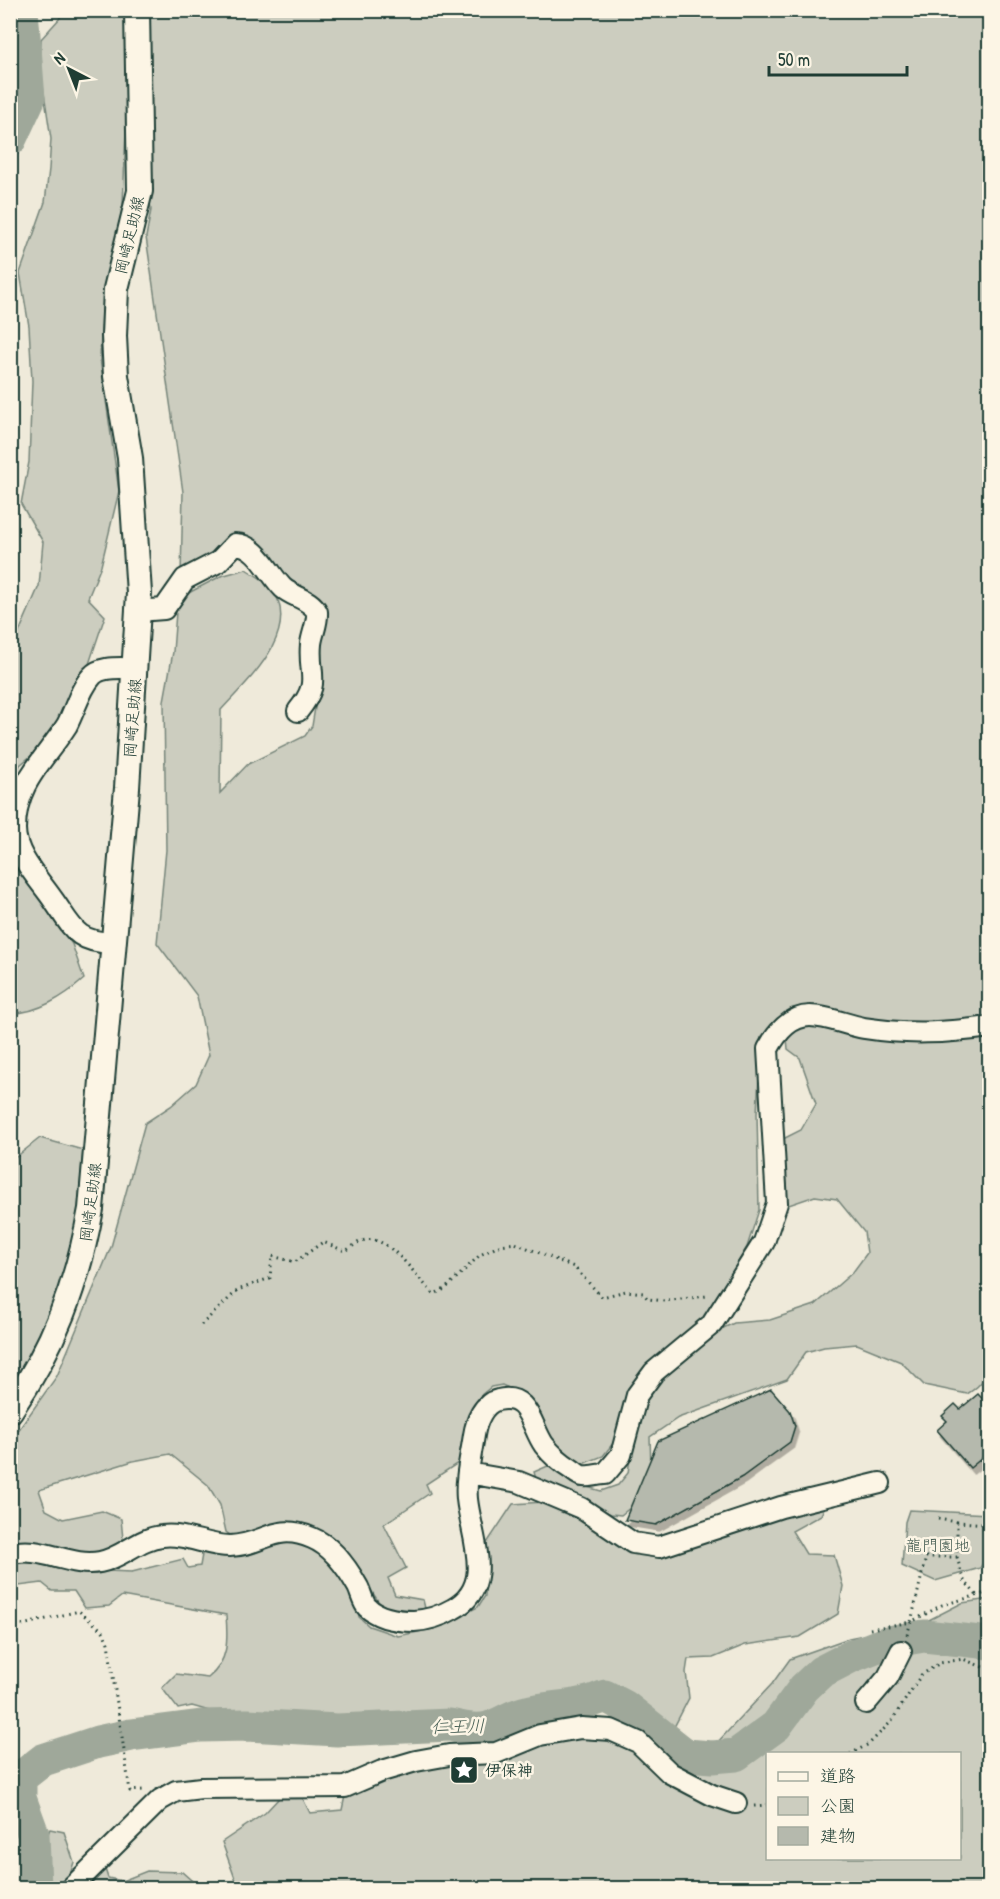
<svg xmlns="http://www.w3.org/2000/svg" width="1000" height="1899" font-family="'Patrick Hand','Klee One',sans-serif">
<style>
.green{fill:#cccdbf;stroke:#76857a;stroke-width:1.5;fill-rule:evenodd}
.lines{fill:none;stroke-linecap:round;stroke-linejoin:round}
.river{stroke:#9fa89a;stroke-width:33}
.building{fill:#b5b9ad;stroke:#1f3d34;stroke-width:1.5;filter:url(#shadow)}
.minor-casing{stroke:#1f3d34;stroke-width:24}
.major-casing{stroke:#1f3d34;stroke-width:28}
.path{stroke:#1f3d34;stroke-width:3;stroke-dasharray:1.5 4.5;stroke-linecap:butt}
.minor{stroke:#fcf5e5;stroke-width:20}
.major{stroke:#fcf5e5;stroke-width:24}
.labels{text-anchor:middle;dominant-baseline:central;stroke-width:5;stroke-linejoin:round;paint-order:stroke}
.street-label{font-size:16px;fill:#1f3d34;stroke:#fcf5e5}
.park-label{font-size:16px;fill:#425a50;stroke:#fcf5e5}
.poi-label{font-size:16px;font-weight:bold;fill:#1f3d34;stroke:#fcf5e5;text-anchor:start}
.water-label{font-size:18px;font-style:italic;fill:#455d53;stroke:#fcf5e5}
</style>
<defs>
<filter id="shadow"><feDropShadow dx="3.5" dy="6" stdDeviation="0" flood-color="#0004"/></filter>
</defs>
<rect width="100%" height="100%" fill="#efeada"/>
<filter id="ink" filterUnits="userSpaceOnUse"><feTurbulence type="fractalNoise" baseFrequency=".0167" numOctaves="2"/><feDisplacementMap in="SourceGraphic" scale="12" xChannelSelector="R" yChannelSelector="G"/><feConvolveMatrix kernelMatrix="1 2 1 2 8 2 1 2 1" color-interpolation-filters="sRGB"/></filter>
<g filter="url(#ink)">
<path class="green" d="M59 11H125L127 104 123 205 102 309 100 359 119 491 101 566 88 598 105 616 88 667 64 713 32 755 20 765 11 790 10 704 13 700 11 651 39 586 43 542 21 504 29 462 32 381 29 326 20 273 45 202 49 169 51 139 40 66 41 39 60 18Z
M150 11H989V1016L942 1024 781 1019 761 1037 757 1113 759 1210 747 1247 704 1320 634 1382 625 1418 614 1442 603 1456 585 1463 571 1462 559 1451 527 1396 502 1385 491 1387 480 1396 471 1411 462 1454 458 1463 426 1484 430 1493 384 1524 406 1568 388 1578 395 1595 423 1600 425 1608 412 1615 382 1607 355 1566 316 1533 238 1540 226 1532 220 1505 208 1485 170 1454 133 1461 39 1490 46 1510 63 1519 102 1511 121 1519 123 1539 106 1556 11 1552 10 1442 57 1376 111 1247 145 1123 171 1106 196 1084 209 1055 197 996 157 943 166 850 164 701 173 652 177 599 221 576 246 569C254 575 267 581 272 588 302 633 248 680 221 710L220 793 248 764 305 736 312 726 320 677 316 656 325 621 253 546 181 575 183 492 146 237 151 210 147 179Z
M10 847 18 868 72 944 84 979C65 996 37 1014 10 1013Z
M809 1025 944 1042 989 1035 990 1348C985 1372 990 1380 967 1394L924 1385 901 1362 857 1344 824 1347 806 1352 787 1379 678 1418 650 1437 651 1468 636 1503 621 1515 611 1514 537 1483 534 1472 550 1465 580 1485 601 1491 618 1485 628 1473 634 1428 642 1402 660 1376 698 1349 717 1331 734 1323 770 1320 815 1305 853 1272 867 1253 864 1232 837 1199 815 1196 783 1207V1139L801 1130 816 1104 800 1058 788 1049 787 1038 797 1029Z
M40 1138 83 1150 74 1259 11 1402 10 1215 13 1209 11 1205V1161Z
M829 1497 821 1515 792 1531 806 1554 834 1555 843 1586 838 1614 800 1637 745 1645 713 1658 688 1659 686 1672 689 1698 672 1731 641 1708 603 1693 587 1700 547 1702 483 1721 467 1723 442 1715 412 1720 370 1719 342 1724 286 1717 258 1719 231 1717 192 1706 178 1709 162 1688 176 1674 208 1678C229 1661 228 1640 226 1615L122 1596 109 1606 85 1608 74 1591H52L42 1583 11 1587 10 1564 30 1561 57 1569 132 1572 183 1559 188 1568 200 1566 204 1543 243 1551 299 1539 332 1558 357 1599 359 1617 369 1626 398 1636 433 1629 478 1607 485 1596 487 1543 513 1504 544 1502 598 1528 628 1549Z
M909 1510 989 1514V1552L980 1568 935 1581 902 1566 905 1522Z
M989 1599V1888H230L237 1884 222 1842 265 1813 280 1797 301 1795 310 1813 342 1810 346 1791 388 1775 458 1760 503 1762 536 1742 584 1733 613 1735 670 1778 714 1746 772 1684 790 1659 849 1638 923 1623 962 1603ZM768 1754H960V1858H768Z
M50 1829 64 1832 74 1862 66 1888H45C42 1868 41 1849 50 1829Z
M104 1866 108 1878 122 1881 147 1871 182 1872 200 1888H79Z"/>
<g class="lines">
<path class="river" d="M10 140 29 99 22 10
M35 1888 33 1834 20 1798V1778L43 1760 98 1742 131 1735 201 1726 247 1725 337 1730 450 1725C462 1728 476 1731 488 1728 501 1724 512 1715 527 1712 555 1705 577 1709 605 1696L624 1706 686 1755 712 1757 736 1755 776 1726 804 1688 821 1672 852 1656 888 1642 924 1636 990 1643"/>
</g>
<path class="building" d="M771 1389 790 1411 795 1426 790 1442 742 1477 656 1525 625 1520 658 1441Z
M978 1394 990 1407V1467L982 1458 970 1468 937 1430 947 1421 942 1416 955 1404 960 1409Z"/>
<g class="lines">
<g class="minor-casing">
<path id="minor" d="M138 611 164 609 185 579 218 562 235 544C257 544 269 574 283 588 293 597 311 599 317 612 318 623 312 634 311 644 308 676 322 681 298 711
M112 943C76 942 73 928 54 901 40 880 15 856 15 829 15 783 44 761 67 725 75 710 80 689 92 676 102 665 122 669 136 668
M468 1473 519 1482 581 1508 633 1543 659 1547 781 1507 880 1483
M10 1554C39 1544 70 1568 100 1562 122 1558 139 1538 162 1536 185 1533 207 1546 230 1546 265 1545 274 1522 312 1538 332 1546 348 1569 358 1587 361 1593 363 1603 367 1607 379 1619 399 1621 414 1621 428 1620 441 1616 453 1609 496 1586 471 1537 467 1499 465 1478 471 1456 474 1435 476 1422 483 1403 498 1400 529 1392 531 1427 544 1445 552 1455 561 1463 571 1469 574 1471 579 1476 583 1476 589 1477 599 1474 605 1474L621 1455 637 1395 654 1372 712 1324 764 1242 777 1203 768 1049C776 1034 790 1016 810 1016 827 1016 847 1025 864 1028 908 1035 946 1033 990 1027
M866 1703 888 1677 901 1651
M71 1888 160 1800 176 1791 201 1788 345 1787 382 1771 416 1761 449 1755 496 1753 540 1735 581 1728 611 1730 638 1742 670 1773 712 1795 736 1803"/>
</g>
<g class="major-casing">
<path id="major" d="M10 1411C54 1346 77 1286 91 1209L127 788 139 593 130 458 116 376 114 336 116 289 140 191 137 10"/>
</g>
<path class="path" d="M201 1325 238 1290 270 1278 272 1256 295 1262 323 1242 345 1251C351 1248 356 1243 362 1241 388 1231 416 1278 434 1294L445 1289 480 1255 501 1245 515 1243 574 1267 602 1297 626 1291 643 1293 648 1299 664 1301 707 1296
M938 1519 957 1522
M957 1557 963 1579 978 1597
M10 1628 79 1611 103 1631 108 1643 130 1791 143 1790
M870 1629 911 1622 926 1557H957V1522L990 1524
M907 1635 911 1622 942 1605 990 1592
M850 1754 869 1744 891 1722 921 1675 940 1663 963 1659 990 1670
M754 1806 768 1805"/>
<use href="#minor" class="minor"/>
<use href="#major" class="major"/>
</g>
</g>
<defs>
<g id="sight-square" transform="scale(1.5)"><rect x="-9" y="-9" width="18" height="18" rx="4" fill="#1f3d34" stroke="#fcf5e5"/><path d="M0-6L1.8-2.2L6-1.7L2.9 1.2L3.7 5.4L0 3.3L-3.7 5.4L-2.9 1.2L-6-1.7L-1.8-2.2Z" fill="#fff"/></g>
</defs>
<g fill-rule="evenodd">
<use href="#sight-square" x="464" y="1770"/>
</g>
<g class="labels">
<g class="street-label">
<text transform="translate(129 235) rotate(-77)">岡崎足助線</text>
<text transform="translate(132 718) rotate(-86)">岡崎足助線</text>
<text transform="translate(90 1202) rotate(-83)">岡崎足助線</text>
</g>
<g class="park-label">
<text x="938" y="1545">龍門園地</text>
</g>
<g class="poi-label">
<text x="485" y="1770">伊保神</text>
</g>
<g class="water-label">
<text transform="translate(458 1726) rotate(-1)">仁王川</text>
</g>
</g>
<rect width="1000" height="1899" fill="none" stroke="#fcf5e5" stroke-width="36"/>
<rect x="18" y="18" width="964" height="1863" fill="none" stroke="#1f3d34" stroke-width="2" filter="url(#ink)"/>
<rect x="766" y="1752" width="195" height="108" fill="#fcf5e5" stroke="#a4ab9e" stroke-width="1.5"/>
<rect x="778" y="1772" width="30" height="9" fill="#fcf5e5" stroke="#a4ab9e" stroke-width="1.5"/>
<text x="820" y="1782" font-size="18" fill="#1f3d34">道路</text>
<rect x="778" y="1797" width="30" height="18" fill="#cccdbf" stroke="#a4ab9e" stroke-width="1.5"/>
<text x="820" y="1812" font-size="18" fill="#1f3d34">公園</text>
<rect x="778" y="1827" width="30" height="18" fill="#b5b9ad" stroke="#a4ab9e" stroke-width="1.5"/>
<text x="820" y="1842" font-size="18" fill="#1f3d34">建物</text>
<g transform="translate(69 69) rotate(318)" stroke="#fcf5e5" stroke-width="4.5" paint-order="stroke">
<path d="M0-4.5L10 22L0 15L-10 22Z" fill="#1f3d34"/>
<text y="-9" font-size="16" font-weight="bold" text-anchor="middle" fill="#1f3d34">N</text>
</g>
<path d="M769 66v9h138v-9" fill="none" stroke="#1f3d34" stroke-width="3"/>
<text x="778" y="66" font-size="18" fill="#1f3d34" stroke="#fcf5e5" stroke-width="4.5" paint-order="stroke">50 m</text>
</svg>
